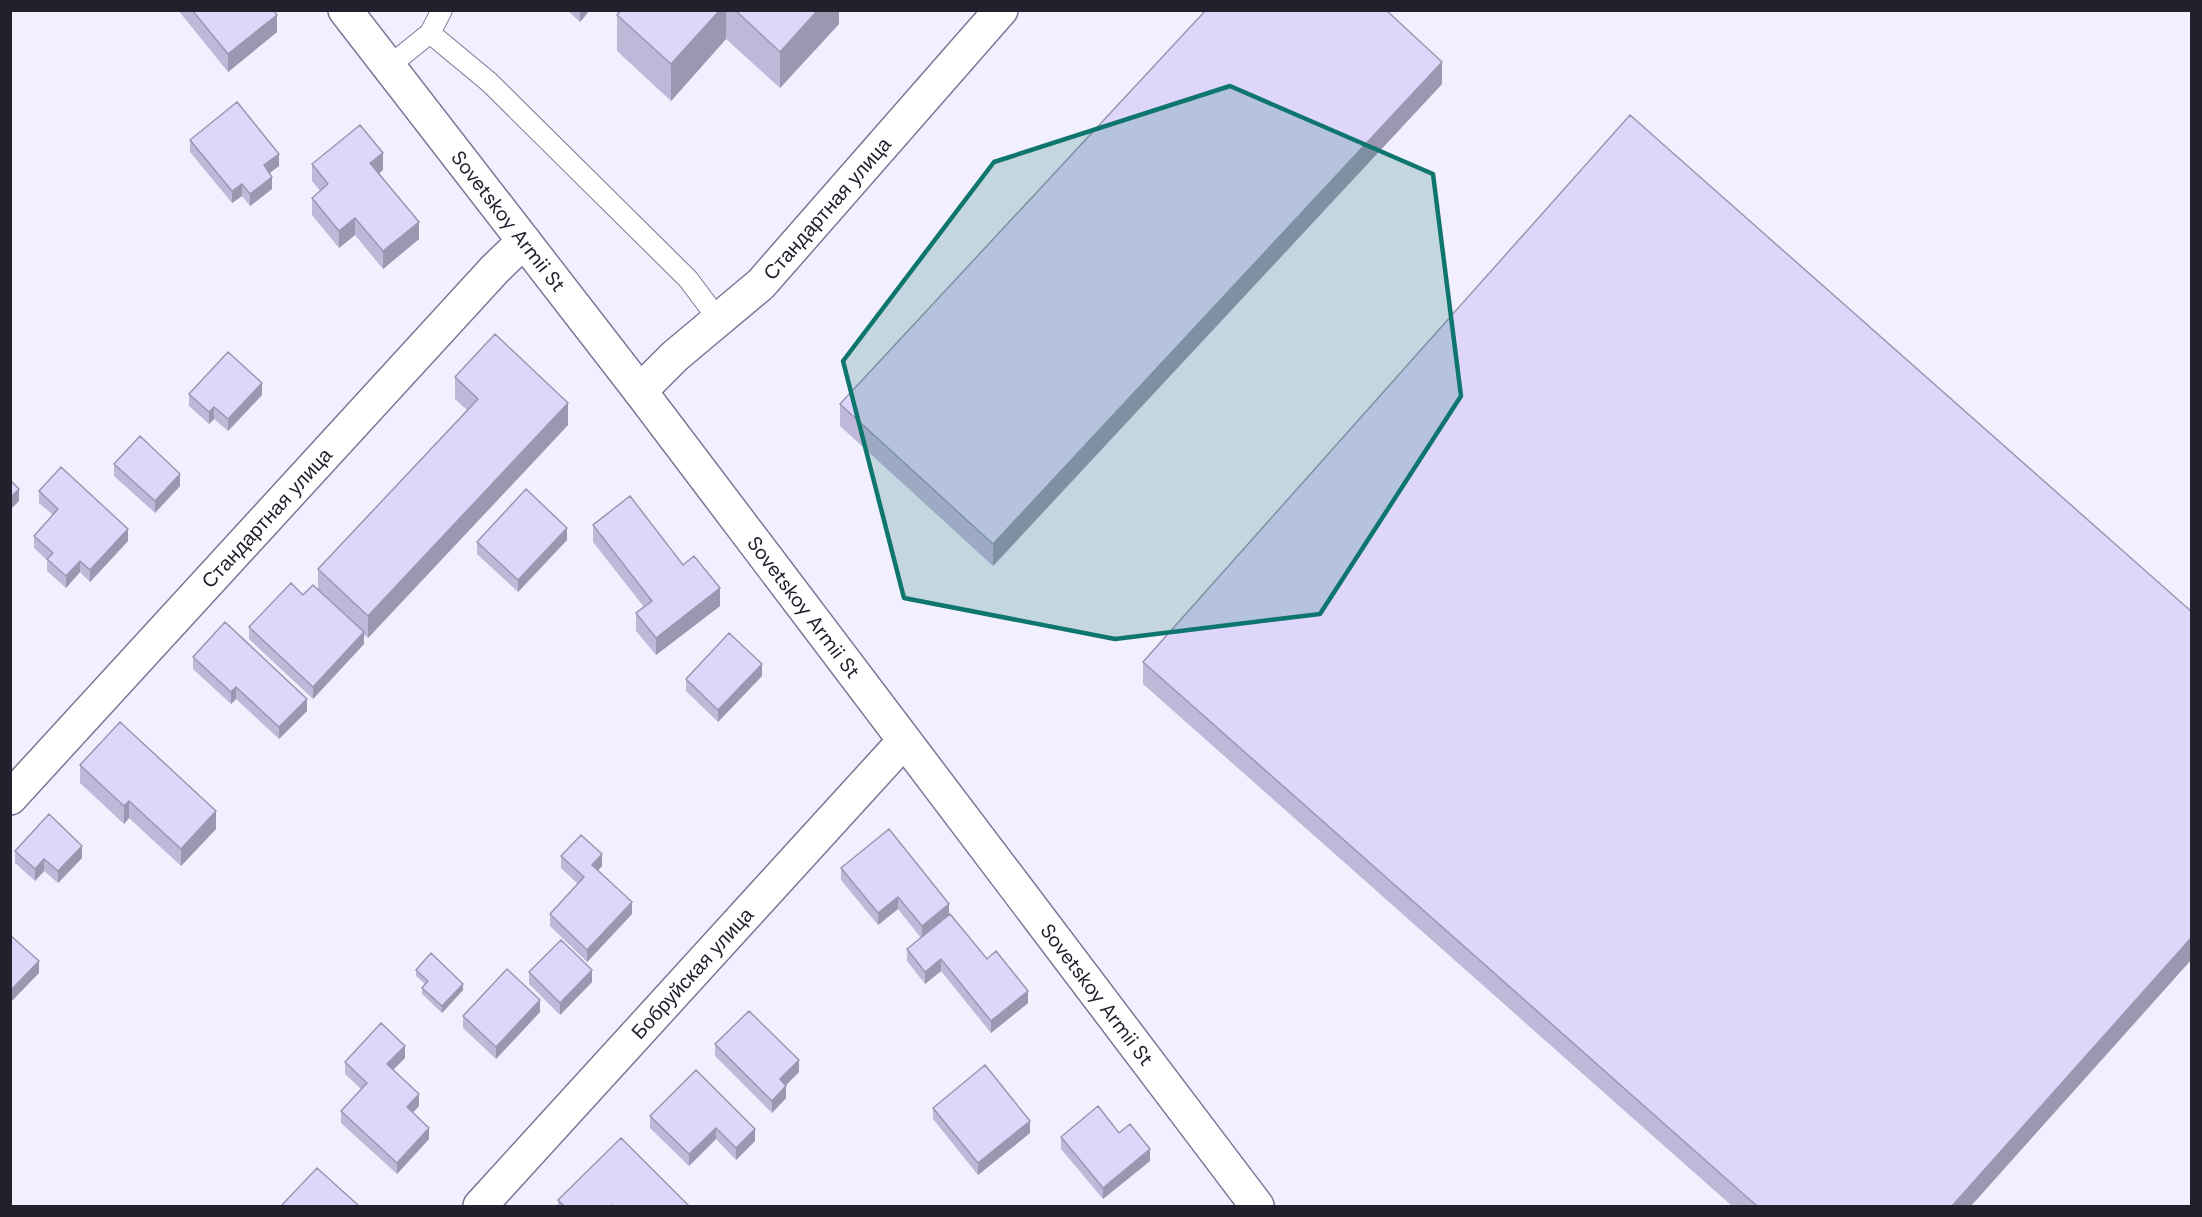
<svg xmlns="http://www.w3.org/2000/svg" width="2202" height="1217" font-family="'DM Sans',sans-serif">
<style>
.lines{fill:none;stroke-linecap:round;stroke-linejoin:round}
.service-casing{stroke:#7d7696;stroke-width:22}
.minor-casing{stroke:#7d7696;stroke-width:36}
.service{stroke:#fff;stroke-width:20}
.minor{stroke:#fff;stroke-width:33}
.wall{fill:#c0b8d9}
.shaded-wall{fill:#9c96b0}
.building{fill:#dfd6fc;stroke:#9c96b0;stroke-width:1.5}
.marked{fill:#0f766e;fill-opacity:0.2;stroke:#0f766e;stroke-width:4.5;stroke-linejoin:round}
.labels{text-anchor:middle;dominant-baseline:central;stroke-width:5;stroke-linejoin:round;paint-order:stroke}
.street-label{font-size:20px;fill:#23202d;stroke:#fff}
</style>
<rect width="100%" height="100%" fill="#f2effe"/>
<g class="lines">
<g class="service-casing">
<path id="service" d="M430 33 489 82 688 279 718 319
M388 67 430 33 442 10"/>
</g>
<g class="minor-casing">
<g id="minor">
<path id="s1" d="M345 10 640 391 1257 1206"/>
<path id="s2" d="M640 391 675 356 761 284 1001 10"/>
<path id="s3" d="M10 798 495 269 524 241"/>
<path id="s4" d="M480 1206 904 741"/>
</g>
</g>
<use href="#service" class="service"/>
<use href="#minor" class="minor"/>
</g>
<path class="wall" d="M178 10H273L277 32 228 72Z
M567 10H590L580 22Z
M616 10H839V24L780 88 726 39 671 101 617 51V15L619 13Z
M1442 84 993 566 840 426V404Z
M190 140 279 166 270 173 272 189 250 206 242 196 232 203 190 152Z
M312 164 383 170 379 173 419 239 383 269 355 235 339 248 312 215V198L320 191 312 181Z
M455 377 568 425 368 638 364 635V644L313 699 249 639V627L318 590V569L467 410 455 399Z
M189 394 262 395 228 431 214 419 209 424 189 406Z
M114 464 180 486 155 513 114 476Z
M39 491 128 541 90 582 80 572 66 588 47 571V560L34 548V536L53 515 39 503Z
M593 525 683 565 720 606 656 655 636 631V613L644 607 593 542Z
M567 540 518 592 477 554V542Z
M193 657 307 711 279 739 236 699 231 704 193 669Z
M1143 662 1971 1206H1732L1143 684Z
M762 676 718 722 686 691V679Z
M80 765 216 829 181 866 129 818 124 824 80 783Z
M15 851 82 858 58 883 44 871 35 881 15 863Z
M561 856 602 866 598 870 632 914 587 962 550 926V914L578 884 561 868Z
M841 868 949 915 987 959 1028 1003 991 1033 941 971 925 984 907 961V949L921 938 898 909 878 925 841 880Z
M416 970 463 990 442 1013 422 994V988L425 984 416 976Z
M529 972 592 982 560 1015 529 984Z
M540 1012 496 1059 463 1028V1016Z
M715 1044 799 1072 786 1085V1098L772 1113 715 1056Z
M405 1058 393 1069 419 1106 413 1112 429 1139 397 1174 341 1123V1111L361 1089 345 1074V1062Z
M696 1070 755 1141 736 1160 716 1139 689 1166 650 1128V1116Z
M933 1108 1030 1133 978 1175 933 1119Z
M1119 1133 1150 1161 1103 1199 1061 1149V1137Z
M558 1200 689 1206H558Z"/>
<path class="shaded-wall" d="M580 10H590L580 22Z
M720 10H726V39L671 101V64Z
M818 10H839V24L780 88V52Z
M277 15V32L228 72V54Z
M1442 62V84L993 566V544Z
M383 153V170L370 180V163Z
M279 154V166L264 177V165Z
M272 177V189L250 206V194Z
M242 184V196L232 203V191Z
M355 218V235L339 248V231Z
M419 222V239L383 269V251Z
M262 383V395L228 431V419Z
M568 403V425L368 638V616Z
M214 407V419L209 424V412Z
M180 474V486L155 513V501Z
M19 489V501L10 510V498Z
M567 528V540L518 592V580Z
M128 529V541L90 582V570Z
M80 561V572L66 588V576Z
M720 588V606L656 655V638Z
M364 632V644L313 699V687Z
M762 664V676L718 722V710Z
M236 687V699L231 704V692Z
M307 699V711L279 739V727Z
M129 801V818L124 824V806Z
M216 811V829L181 866V849Z
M82 846V858L58 883V871Z
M602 854V866L592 877V865Z
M44 859V871L35 881V869Z
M898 897V909L878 925V913Z
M632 902V914L587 962V950Z
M949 904V916L922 938V926Z
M2192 937V959L1971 1206H1952Z
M941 959V971L925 984V972Z
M39 961V973L10 1003V991Z
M592 970V982L560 1015V1003Z
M463 984V990L442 1013V1006Z
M1028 991V1003L991 1033V1021Z
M540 1000V1012L496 1059V1047Z
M405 1046V1058L387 1076V1064Z
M799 1060V1072L780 1091V1079Z
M786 1086V1098L772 1113V1101Z
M419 1094V1106L407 1119V1107Z
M1030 1121V1133L978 1175V1163Z
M429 1128V1139L397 1174V1163Z
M716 1128V1139L689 1166V1154Z
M755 1129V1141L736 1160V1148Z
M1150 1149V1161L1103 1199V1188Z"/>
<path class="building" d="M192 10H273L277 15 228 54Z
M621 10H720L671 64 617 15Z
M735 10H818L780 52Z
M1206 10H1386L1442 62 993 544 840 404Z
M237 102 279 154 264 165 272 177 250 194 242 184 232 191 190 140Z
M1630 115 2192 612V937L1952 1206H1757L1143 662Z
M360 125 383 153 370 163 419 222 383 251 355 218 339 231 312 198 328 184 312 164Z
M495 334 568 403 368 616 318 569 478 399 455 377Z
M228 352 262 383 228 419 214 407 209 412 189 394Z
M140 436 180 474 155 501 114 464Z
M61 467 128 529 90 570 80 561 66 576 47 559 53 553 34 536 58 509 39 491Z
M10 480 19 489 10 498Z
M526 489 567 528 518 580 477 542Z
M630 496 683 565 694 556 720 588 656 638 636 613 652 601 593 525Z
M291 583 303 595 313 585 364 632 313 687 249 627Z
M225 622 307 699 279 727 236 687 231 692 193 657Z
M729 633 762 664 718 710 686 679Z
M120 722 216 811 181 849 129 801 124 806 80 765Z
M49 814 82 846 58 871 44 859 35 869 15 851Z
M889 829 949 904 922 926 898 897 878 913 841 868Z
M581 835 602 854 592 865 632 902 587 950 550 914 584 877 561 856Z
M950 914 987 959 996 951 1028 991 991 1021 941 959 925 972 907 949Z
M10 935 39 961 10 991Z
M561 940 592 970 560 1003 529 972Z
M431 953 463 984 442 1006 422 988 428 981 416 970Z
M507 969 540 1000 496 1047 463 1016Z
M749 1011 799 1060 780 1079 786 1086 772 1101 715 1044Z
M381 1023 405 1046 387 1064 419 1094 407 1107 429 1128 397 1163 341 1111 367 1083 345 1062Z
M985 1065 1030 1121 978 1163 933 1108Z
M696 1070 755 1129 736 1148 716 1128 689 1154 650 1116Z
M1098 1106 1119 1133 1130 1124 1150 1149 1103 1188 1061 1137Z
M621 1138 689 1206H612L611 1205 610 1206H564L558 1200Z
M317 1168 359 1206H281Z"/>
<path class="marked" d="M1230 86 1433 174 1461 396 1320 614 1115 639 904 598 843 361 994 162Z"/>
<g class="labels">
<g class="street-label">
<text stroke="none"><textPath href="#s2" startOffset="262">Стандартная улица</textPath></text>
<text stroke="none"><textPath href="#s1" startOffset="267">Sovetskoy Armii St</textPath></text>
<text stroke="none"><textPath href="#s3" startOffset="380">Стандартная улица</textPath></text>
<text stroke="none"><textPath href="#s1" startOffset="753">Sovetskoy Armii St</textPath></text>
<text stroke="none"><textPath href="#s4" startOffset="315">Бобруйская улица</textPath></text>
<text stroke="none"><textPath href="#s1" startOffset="1239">Sovetskoy Armii St</textPath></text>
</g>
</g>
<rect width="2202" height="1217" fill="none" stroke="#23202d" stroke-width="24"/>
</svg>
